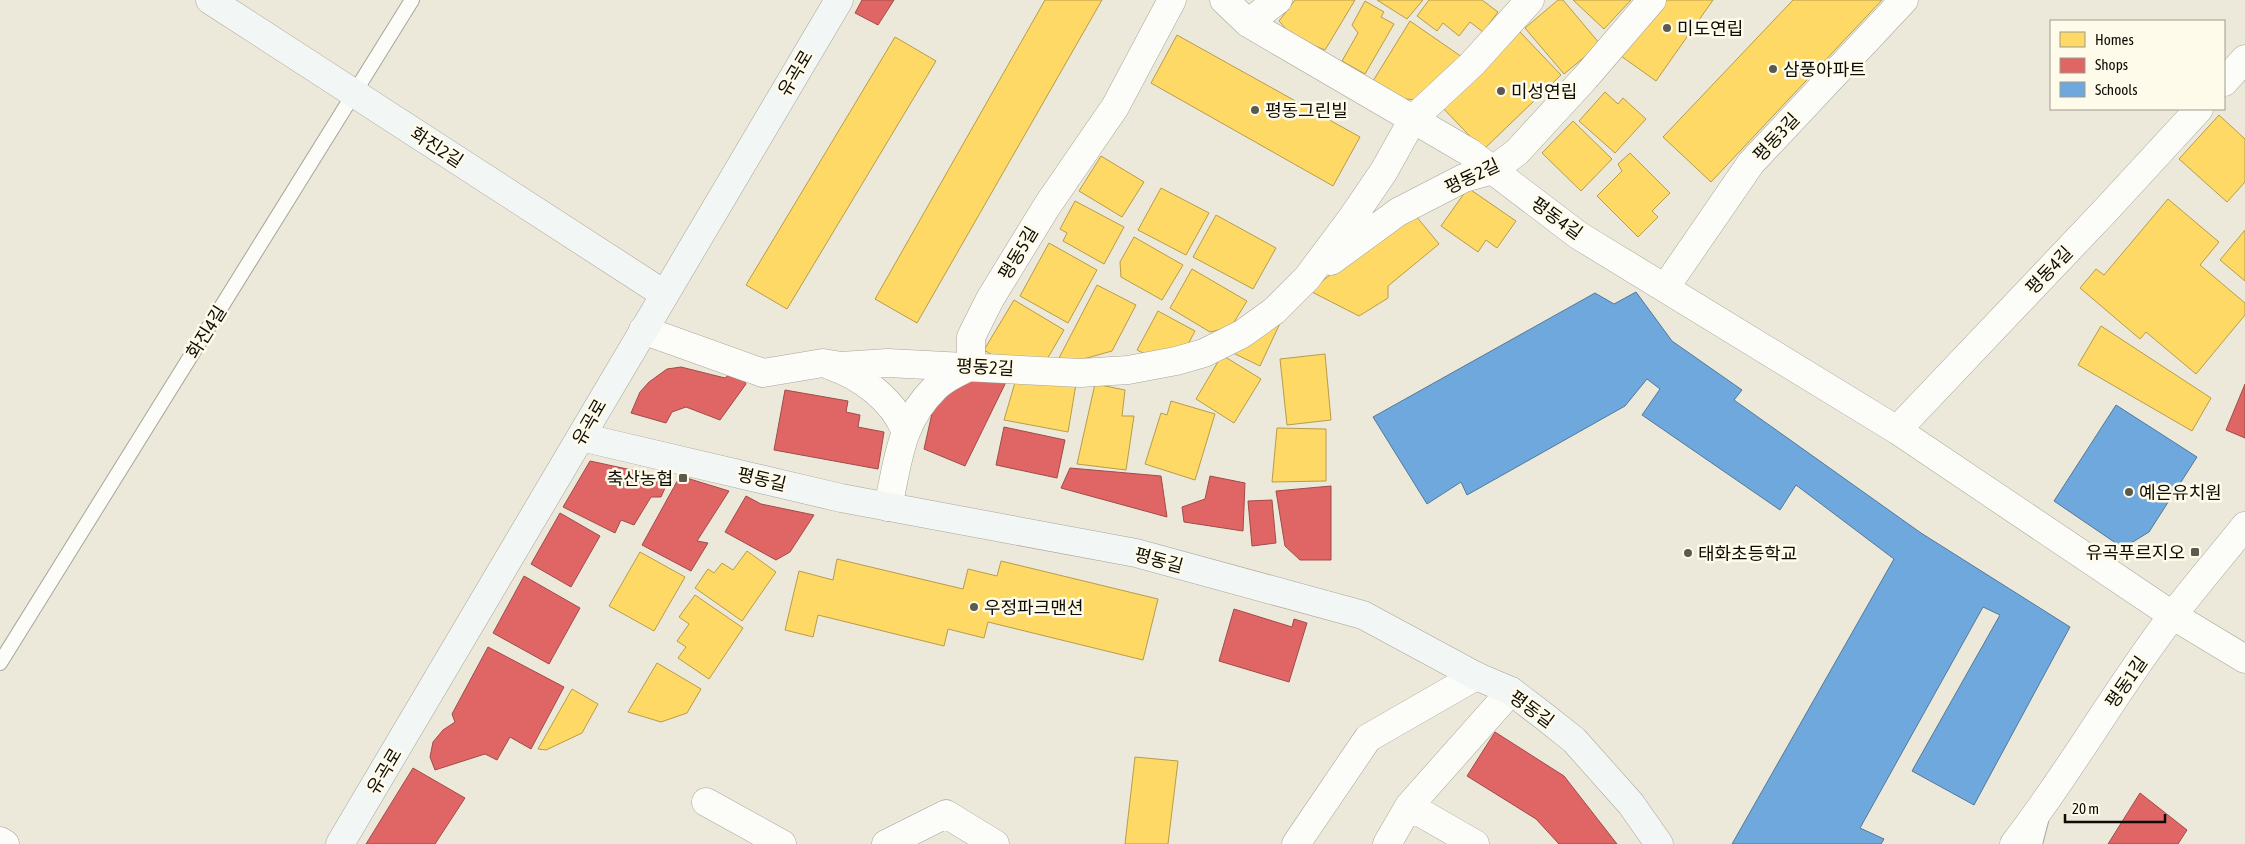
<svg xmlns="http://www.w3.org/2000/svg" width="2245" height="844" font-family="'Asap Condensed','Noto Sans KR',sans-serif">
<style>
.homes{fill:#ffd966;stroke:#b79c49}
.shops{fill:#e06666;stroke:#a14b49}
.schools{fill:#6fa8dc;stroke:#52799b}
.lines{fill:none;stroke-linecap:round;stroke-linejoin:round}
.lane-casing{stroke:#a8a59a;stroke-width:16}
.street-casing{stroke:#a8a59a;stroke-width:29}
.secondary-casing{stroke:#a8a59a;stroke-width:29}
.lane{stroke:#fcfcf9;stroke-width:14}
.street{stroke:#fcfcf9;stroke-width:28}
.secondary{stroke:#f2f6f4;stroke-width:28}
.poi-dot{fill:#5c594f;stroke:#fefbea;stroke-width:2}
.labels{text-anchor:middle;dominant-baseline:central;stroke-width:5;stroke-linejoin:round;paint-order:stroke}
.poi-label{font-size:18px;fill:#0e0c04;stroke:#fefbea;text-anchor:start}
.street-label{font-size:18px;fill:#0e0c04;stroke:#fefbea}
</style>
<rect width="100%" height="100%" fill="#ece9da"/>
<path class="homes" d="M1045 0H1102L917 323 875 299Z
M1295 0H1355L1325 50 1293 37 1279 21Z
M1377 0H1423L1407 19Z
M1429 0H1482L1498 12 1483 32 1470 22 1459 36 1443 23 1437 31 1417 16Z
M1558 0H1563L1600 44 1564 74 1525 28Z
M1573 0H1631L1604 29Z
M1660 0H1713L1656 81 1621 56Z
M1793 0H1882L1711 182 1663 137Z
M1365 1 1384 12 1381 17 1394 24 1365 74 1342 61 1358 33 1352 25Z
M1410 21 1462 57 1423 100 1404 99 1373 81Z
M1520 32 1561 75 1483 150 1442 107Z
M1177 35 1360 137 1333 186 1151 83Z
M895 37 936 61 787 309 746 285Z
M1605 92 1618 104 1623 98 1646 119 1615 153 1579 121Z
M2219 115 2245 139V182L2227 202 2179 159Z
M1573 121 1612 159 1581 191 1542 153Z
M1630 153 1670 193 1652 211 1658 217 1638 237 1597 196 1622 171 1618 164Z
M1101 156 1144 182 1122 217 1079 191Z
M1161 188 1209 213 1186 255 1138 230Z
M1468 188 1516 221 1497 248 1486 240 1478 252 1441 226Z
M2168 199 2219 242 2200 265 2245 303V315L2196 374 2146 332 2140 339 2080 288 2096 269 2104 275Z
M1075 201 1124 227 1104 264 1063 241 1067 233 1060 229Z
M1411 210 1439 244 1388 286V298L1359 316 1310 291Z
M1216 215 1276 248 1253 289 1193 257Z
M2245 230V281L2220 260Z
M1134 237 1183 265 1162 300 1121 277 1120 262Z
M1049 243 1097 270 1068 323 1020 296Z
M1192 269 1247 301 1231 327 1210 332 1170 308Z
M1097 285 1136 305 1112 351 1069 363 1059 358Z
M1014 300 1064 330 1046 361 999 359 984 350Z
M1158 311 1195 331 1184 352 1151 357 1137 350Z
M1282 319 1260 366 1229 351Z
M2101 326 2211 398 2192 431 2078 365Z
M1325 354 1331 420 1287 425 1280 359Z
M1222 355 1261 379 1234 423 1196 399Z
M1016 379 1076 384 1068 432 1004 420Z
M1095 384 1125 390 1122 416H1134L1126 470 1077 464Z
M1171 401 1215 414 1195 480 1145 464 1161 413 1167 415Z
M1277 428 1326 429V481L1272 482Z
M747 551 776 572 742 621 695 588 708 569 714 573 722 563 733 570Z
M640 552 685 577 654 631 609 606Z
M837 559 963 589 968 569 997 576 1001 561 1158 599 1143 660 988 622 984 638 948 629 944 646 818 615 813 637 785 630 799 571 833 580Z
M695 595 743 628 709 679 678 658 686 647 677 641 689 624 679 617Z
M657 663 701 689 687 713 661 722 628 712Z
M572 689 598 704 582 733 546 750 538 749Z
M1135 757 1178 761 1168 844H1125Z"/>
<path class="shops" d="M862 0H894L878 25 855 13Z
M681 367 725 378 737 368 746 384 720 420 686 407 672 412 666 423 631 413 640 392 649 382 667 369Z
M966 375 1007 380 965 466 924 449 935 400 945 397Z
M2245 384V438L2226 430Z
M785 390 848 401 846 412 860 415 858 427 884 432 878 469 774 450Z
M1004 427 1065 440 1057 478 996 465Z
M590 461 655 475 662 480 665 488 661 497H651L634 525 621 520 615 533 563 507Z
M1070 468 1161 476 1167 517 1061 488Z
M680 476 729 491 697 541 708 543 691 571 642 545Z
M1210 476 1245 483 1243 531 1184 522 1182 507 1205 499Z
M1331 486V560H1300L1285 546 1276 491Z
M746 496 761 504 814 515 790 552 776 560 725 532Z
M1272 500 1276 543 1252 546 1248 501Z
M560 513 600 536 571 587 531 564Z
M524 576 580 608 549 664 493 633Z
M1234 609 1292 627 1294 619 1307 623 1289 682 1219 661Z
M488 647 564 687 531 749 510 737 497 760 485 754 435 770 430 757 433 742 443 730 455 722 452 714Z
M1495 732 1564 776 1617 844H1559L1536 819 1467 776Z
M413 768 465 798 435 844H366Z
M2140 793 2187 830 2178 844H2108Z"/>
<path class="schools" d="M1636 292 1672 341 1742 390 1734 400 1921 533 2070 627 1974 805 1912 771 2000 615 1983 607 1860 828 1884 839 1881 844H1732L1894 559 1796 485 1780 510 1642 415 1660 389 1647 379 1625 406 1467 495 1461 482 1427 504 1373 417 1595 293 1614 304Z
M2116 405 2197 457 2149 532 2123 548 2054 501Z"/>
<g class="lines">
<g class="lane-casing">
<path id="lane" d="M0 663 412 0
M2035 844 2041 821"/>
</g>
<g class="street-casing">
<path id="street" d="M1224 0 1248 23 1469 152 1578 235 1897 430 2172 615 2245 659
M1248 23 1278 0
M2224 82 2245 59
M1331 261 1398 212 1464 178 1493 170 1517 152 1585 78 1652 0
M1665 288 1751 163 1904 0
M643 330 763 373 823 363 841 366 888 363 1080 373 1128 370 1176 361 1204 353 1242 334 1274 311 1307 278 1352 218 1384 171 1413 119 1472 64 1530 0
M831 366C861 376 893 400 905 430
M1897 430 2105 211 2199 109
M888 507C898 462 900 422 935 388 944 378 959 372 971 366V337L990 299 1047 206 1115 107 1172 0
M706 802 782 844
M1409 806 1475 844
M0 841 5 844
M886 844 946 814 995 844
M1296 844 1368 738 1476 676
M1387 844 1409 806 1511 691
M2014 844C2071 771 2116 689 2173 615 2196 585 2221 556 2245 526"/>
</g>
<g class="secondary-casing">
<path id="secondary" d="M210 0 664 294
M581 437 841 498 1136 553 1363 615 1476 676 1511 691 1545 717 1574 740 1631 804 1659 844
M340 844 839 0"/>
</g>
<use href="#lane" class="lane"/>
<use href="#street" class="street"/>
<use href="#secondary" class="secondary"/>
</g>
<g class="poi-dot">
<circle cx="1667" cy="28" r="5"/>
<circle cx="1773" cy="69" r="5"/>
<circle cx="1501" cy="91" r="5"/>
<circle cx="1255" cy="110" r="5"/>
<rect x="678" y="473" width="10" height="10" rx="2.5"/>
<circle cx="2129" cy="492" r="5"/>
<rect x="2190" y="547" width="10" height="10" rx="2.5"/>
<circle cx="1688" cy="553" r="5"/>
<circle cx="974" cy="607" r="5"/>
</g>
<g class="labels">
<g class="poi-label">
<text x="1677" y="28">미도연립</text>
<text x="1783" y="69">삼풍아파트</text>
<text x="1511" y="91">미성연립</text>
<text x="1265" y="110">평동그린빌</text>
<text x="673" y="478" text-anchor="end">축산농협</text>
<text x="2139" y="492">예은유치원</text>
<text x="2185" y="552" text-anchor="end">유곡푸르지오</text>
<text x="1698" y="553">태화초등학교</text>
<text x="984" y="607">우정파크맨션</text>
</g>
<g class="street-label">
<text transform="translate(795 73) rotate(-59)">유곡로</text>
<text transform="translate(1776 137) rotate(-47)">평동3길</text>
<text transform="translate(437 147) rotate(33)">화진2길</text>
<text transform="translate(1472 176) rotate(-25)">평동2길</text>
<text transform="translate(1557 218) rotate(36)">평동4길</text>
<text transform="translate(1018 253) rotate(-59)">평동5길</text>
<text transform="translate(2049 270) rotate(-46)">평동4길</text>
<text transform="translate(206 332) rotate(-58)">화진4길</text>
<text transform="translate(985 367) rotate(3)">평동2길</text>
<text transform="translate(589 422) rotate(-60)">유곡로</text>
<text transform="translate(762 479) rotate(13)">평동길</text>
<text transform="translate(1159 560) rotate(15)">평동길</text>
<text transform="translate(2126 682) rotate(-55)">평동1길</text>
<text transform="translate(1532 709) rotate(36)">평동길</text>
<text transform="translate(384 771) rotate(-59)">유곡로</text>
</g>
</g>
<rect x="2050" y="20" width="175" height="90" fill="#fefbea" stroke="#9e9b8e"/>
<rect x="2060" y="32" width="25" height="15" fill="#ffd966" stroke="#9e9b8e"/>
<text x="2095" y="45" font-size="15" fill="#0e0c04">Homes</text>
<rect x="2060" y="58" width="25" height="15" fill="#e06666" stroke="#9e9b8e"/>
<text x="2095" y="70" font-size="15" fill="#0e0c04">Shops</text>
<rect x="2060" y="82" width="25" height="15" fill="#6fa8dc" stroke="#9e9b8e"/>
<text x="2095" y="95" font-size="15" fill="#0e0c04">Schools</text>
<path d="M2065 814v8h100v-8" fill="none" stroke="#0e0c04" stroke-width="2.5"/>
<text x="2072" y="814" font-size="15" fill="#0e0c04" stroke="#fefbea" stroke-width="4" paint-order="stroke">20 m</text>
</svg>
